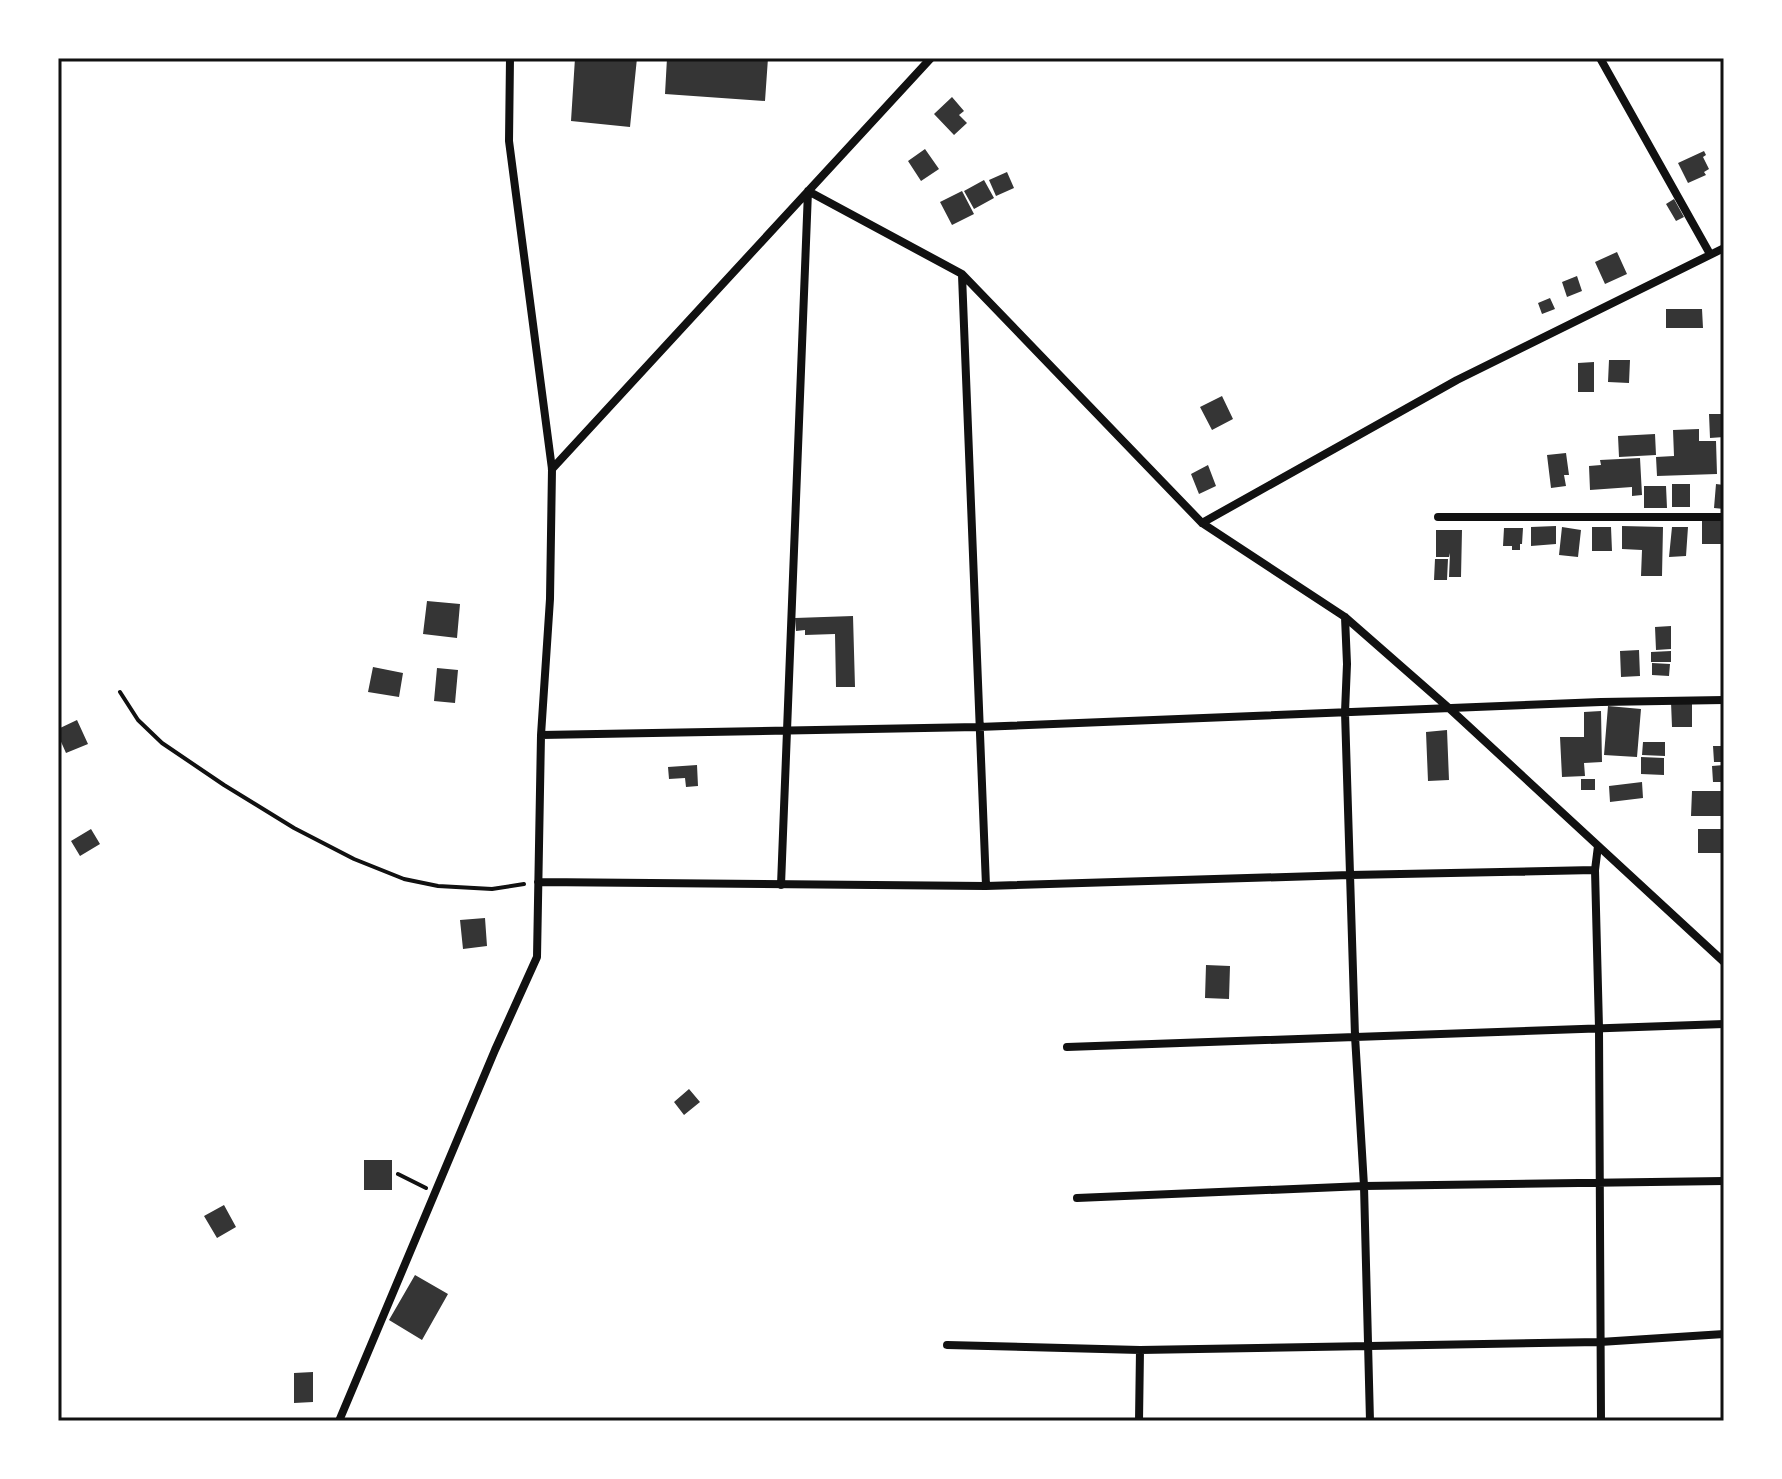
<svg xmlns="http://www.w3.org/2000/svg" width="1782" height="1479" font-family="'Varela Round',sans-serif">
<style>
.building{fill:#353535}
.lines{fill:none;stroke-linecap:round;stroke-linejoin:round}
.path{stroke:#111;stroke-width:4}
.minor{stroke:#111;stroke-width:8}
.neatline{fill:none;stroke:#111;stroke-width:3}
</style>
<rect width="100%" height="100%" fill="#fff"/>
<path class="building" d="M575 58H637L630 127 571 121Z
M667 58H768L765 101 665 94Z
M952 97 964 111 959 115 967 123 954 135 934 114Z
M925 149 939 169 921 181 908 161Z
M1704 151 1706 155 1703 157 1709 169 1704 172 1706 175 1688 183 1678 163Z
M1007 172 1014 188 996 196 989 180Z
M984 180 994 198 974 209 964 191Z
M962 191 974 214 952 225 940 202Z
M1674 199 1684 217 1676 221 1666 204Z
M1617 252 1627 274 1605 284 1595 262Z
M1577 276 1582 291 1567 297 1562 282Z
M1550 298 1555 309 1542 314 1538 303Z
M1666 309H1702L1703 328H1666Z
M1609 360H1630L1629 383 1608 382Z
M1594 362V392H1578V363Z
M1222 396 1233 419 1212 430 1200 407Z
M1709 414H1724V437L1710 438Z
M1699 429V441H1716L1717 474 1657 476 1656 457 1674 456 1673 430Z
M1655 434 1656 455 1619 457 1618 436Z
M1566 453 1569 475H1564L1566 486 1551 488 1547 455Z
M1640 458 1642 495 1632 496V487L1590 490 1589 466 1601 465 1600 460Z
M1208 465 1216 486 1199 494 1191 474Z
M1672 484H1690V507H1672Z
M1716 484 1724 485V509L1714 508Z
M1644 486H1666L1667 508H1644Z
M1702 520H1724V544H1702Z
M1556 526V544L1531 546V527Z
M1622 526 1663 527 1662 576H1641L1642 550 1622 549Z
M1562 527 1581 530 1578 557 1559 555Z
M1592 527H1611L1612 551H1592Z
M1672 527H1688L1686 556 1669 557Z
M1504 528H1523L1522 544H1520V550H1512V546H1503Z
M1436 530H1462L1461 577H1449L1450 553 1449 557H1436Z
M1435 559H1448L1447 580H1434Z
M427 601 460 604 457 638 423 634Z
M853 616 855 687H836L835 634 805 635V630L796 631 795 618Z
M1671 626V649L1656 650 1655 627Z
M1639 650 1640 676 1621 677 1620 651Z
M1671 651V662H1651V652Z
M1652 663 1670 664 1669 676 1652 675Z
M373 667 403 673 399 697 368 692Z
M437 668 458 670 455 703 434 701Z
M1671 702H1692V727H1672Z
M1608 706 1641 709 1637 757 1604 755Z
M1601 711 1602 762 1584 763 1585 776 1562 777 1560 737H1584V712Z
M77 720 88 744 66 753 58 735V729Z
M1447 730 1449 780 1428 781 1426 732Z
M1643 742H1665V756L1642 755Z
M1713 746H1724V762H1714Z
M1641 757 1664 758V775L1641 774Z
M697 765 698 786 686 787 685 778 669 779 668 767Z
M1724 765V782H1713L1712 766Z
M1581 779H1595V790H1581Z
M1642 782 1643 798 1610 802 1609 786Z
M1692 791H1724V816H1691Z
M91 829 100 844 80 856 71 841Z
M1698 829H1724V853H1698Z
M485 918 487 946 463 949 460 920Z
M1206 965 1230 966 1229 999 1205 998Z
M689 1089 700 1102 684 1115 674 1102Z
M364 1160H392V1190H364Z
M224 1205 236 1227 217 1238 204 1216Z
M415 1275 448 1294 422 1340 389 1320Z
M313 1372V1402L294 1403V1373Z"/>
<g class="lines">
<path class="path" d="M120 692 138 720 162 743 224 785 294 828 354 859 404 879 438 886 492 889 524 884
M398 1174 426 1188"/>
<path class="minor" d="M1600 58 1710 254
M962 275 986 886
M552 469 931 58
M1438 517H1724
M1202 523 1457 380 1724 248
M1345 617 1347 664 1345 712 1355 1036 1364 1186 1370 1421
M541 735 978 727 1601 702 1724 700
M1598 846 1595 870 1599 1028 1601 1421
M538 882 986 886 1350 875 1595 870
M781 885 808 191 962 274 1202 523 1345 617 1450 709 1724 962
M1067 1047 1724 1024
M1077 1198 1364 1186 1724 1181
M947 1345 1140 1350 1600 1342 1724 1334
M339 1421 495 1050 537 957 541 735 550 599 552 469 509 141 510 58
M1139 1421 1140 1350"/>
</g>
<rect width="1782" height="1479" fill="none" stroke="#ffffff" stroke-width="120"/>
<rect x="60" y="60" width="1662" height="1359" class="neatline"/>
</svg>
